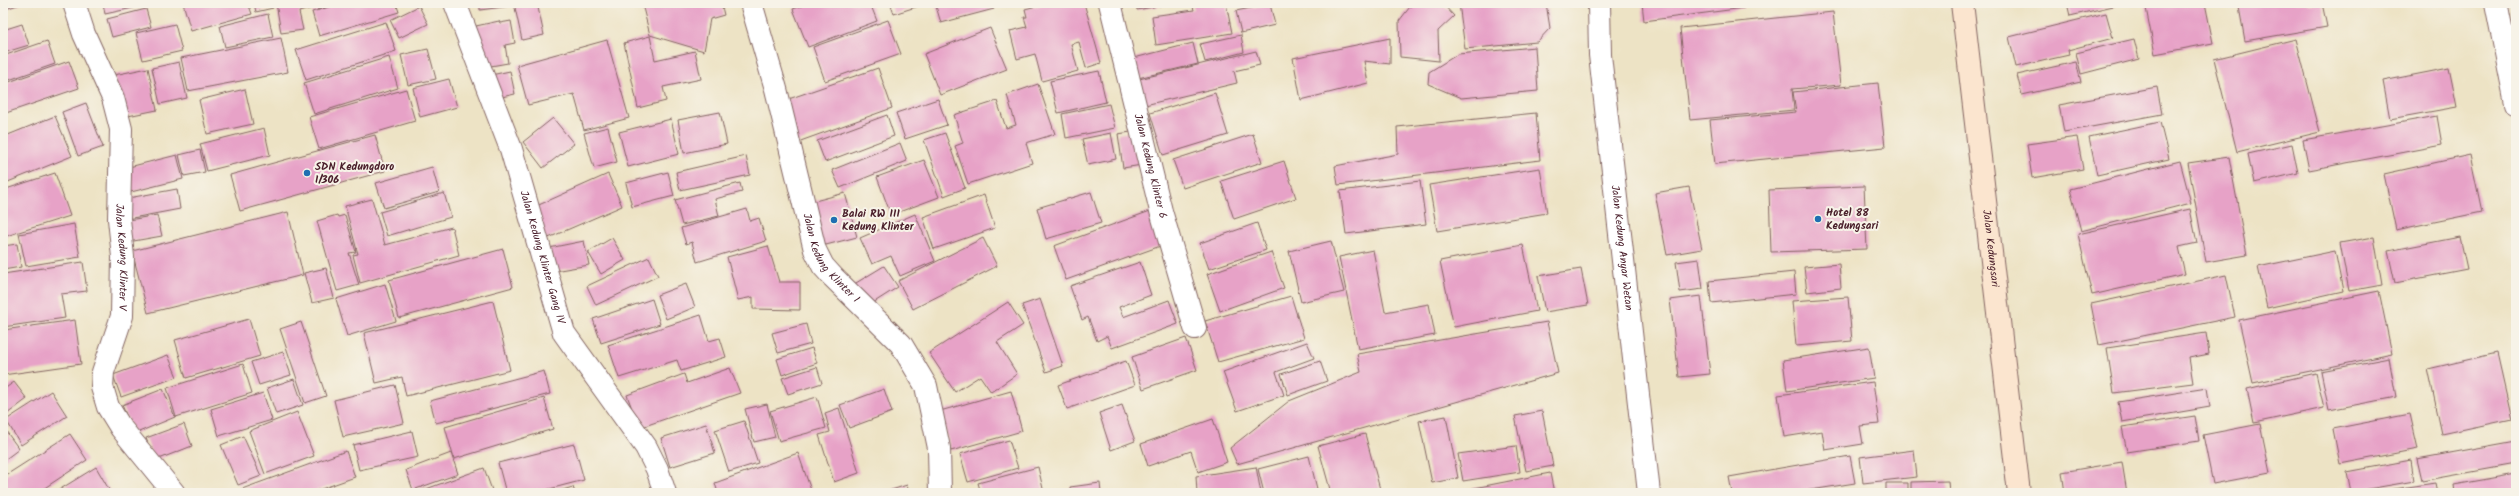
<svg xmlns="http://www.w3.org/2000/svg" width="2519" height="496" font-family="Kalam,sans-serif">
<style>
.building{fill:#e7a2c7}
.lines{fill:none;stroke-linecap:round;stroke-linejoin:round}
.street-casing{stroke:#836461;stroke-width:24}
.secondary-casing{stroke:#836461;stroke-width:24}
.street{stroke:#fff;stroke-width:22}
.secondary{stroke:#fbe5cf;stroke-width:22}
.poi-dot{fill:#1f6fb2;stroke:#f7f3e8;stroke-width:1.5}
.labels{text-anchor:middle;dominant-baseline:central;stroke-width:4;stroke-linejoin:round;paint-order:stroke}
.street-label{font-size:11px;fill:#4a1f2b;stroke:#f7f3e8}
.poi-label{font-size:11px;font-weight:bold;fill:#4a1f2b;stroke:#f7f3e8;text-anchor:start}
</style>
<rect width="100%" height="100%" fill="#f7f3e8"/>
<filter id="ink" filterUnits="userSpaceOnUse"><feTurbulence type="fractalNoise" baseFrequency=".025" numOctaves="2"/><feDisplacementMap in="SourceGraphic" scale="8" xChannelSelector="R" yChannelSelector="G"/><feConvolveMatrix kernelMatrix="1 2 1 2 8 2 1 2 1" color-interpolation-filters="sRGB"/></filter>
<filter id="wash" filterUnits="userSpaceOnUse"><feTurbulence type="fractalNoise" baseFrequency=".012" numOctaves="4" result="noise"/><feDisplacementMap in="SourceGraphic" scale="16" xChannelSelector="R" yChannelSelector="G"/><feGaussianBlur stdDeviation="0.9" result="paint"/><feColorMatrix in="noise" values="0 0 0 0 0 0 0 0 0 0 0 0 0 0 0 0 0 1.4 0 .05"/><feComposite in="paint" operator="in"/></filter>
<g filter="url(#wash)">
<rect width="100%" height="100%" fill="#ede3c5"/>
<g id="blocks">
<path class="building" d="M3 3H23L3 10Z
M103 3H141L142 6 105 14Z
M183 3H248L252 14 191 31Z
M254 3H272L273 8 256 12Z
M276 3H312L313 8 299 12 303 30 281 33Z
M316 3H338L318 10Z
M342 3H396L399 12 319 36 312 12Z
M480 3H510L511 6 480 10Z
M514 3H537L544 35 522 40Z
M721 3 724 15 710 19 704 51 650 35 642 4Z
M810 3H870L877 21 808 47 793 9Z
M890 3H928L894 14Z
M935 3H993L994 9 941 23Z
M1048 3H1084L1101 63 1086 68 1079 42 1071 44 1078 71 1042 81 1035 54 1017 59 1010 31 1027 27 1024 17H1027L1025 9Z
M1136 3H1169V4L1137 10Z
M1192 3H1226L1232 33 1156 45 1152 16 1194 10Z
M1413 3H1442L1454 16 1438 31 1439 61 1400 57 1399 21Z
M1459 3H1546L1550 28 1537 42 1465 49Z
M1642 3H1744V8L1644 21Z
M2067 3H2122V4L2070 16Z
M2145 3H2205L2213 43 2155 54Z
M2263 3H2322L2327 27 2245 41 2239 7Z
M1270 4 1275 25 1241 33 1236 11Z
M419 6 428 24 399 38 390 20Z
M146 9 151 27 112 37 107 19Z
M1833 12 1841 85 1792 89 1794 110 1690 120 1680 28Z
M2106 13 2113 38 2068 50 2069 55 2016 67 2009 37Z
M268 14 273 37 225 47 220 26Z
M888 20 901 54 825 81 813 47Z
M499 21 500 23 511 21 515 43 505 45 508 63 485 67 476 26Z
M386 22 396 51 306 80 296 50Z
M22 24 29 45 3 53V30Z
M175 24 182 51 143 60 136 33Z
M990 28 1007 69 940 95 924 54Z
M1241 35 1244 52 1205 62 1200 44Z
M650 36 655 60 695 51 701 79 663 87 666 101 638 108 624 43Z
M281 38 288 72 188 91 181 58Z
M1390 38V64L1364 61 1368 83 1301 100 1293 58Z
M2134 39 2139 59 2081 74 2076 53Z
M2296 39 2320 132 2237 152 2214 59Z
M607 40 629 118 584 130 574 94 528 105 517 65Z
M47 41 55 64 3 82V56Z
M1193 43 1198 64 1138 78 1134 58Z
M1535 47 1538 91 1461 98 1428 84 1429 72 1458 54Z
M428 49 436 79 408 85 401 55Z
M1256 51 1260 65 1234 71 1237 83 1145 105 1139 79Z
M389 57 398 88 314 114 304 83Z
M69 61 79 88 3 114V84Z
M179 62 187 98 160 104 152 68Z
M2076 62 2081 82 2022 95 2017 75Z
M148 68 157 110 123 117 114 75Z
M878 68 892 108 795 143 780 102Z
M2449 68 2457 107 2390 119 2383 81Z
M510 71 515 94 497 98 491 75Z
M1099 71 1106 102 1058 113 1050 81Z
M449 79 457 107 420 117 413 88Z
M1878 83 1885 147 1715 164 1710 120 1796 112 1793 92Z
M1038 84 1055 134 1026 143 1032 163 968 184 955 146 963 143 954 115 997 101 1006 128 1016 125 1007 95Z
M2157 87 2162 114 2064 132 2059 105Z
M245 89 253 124 207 134 199 100Z
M406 89 415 121 319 149 309 117Z
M1215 93 1228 135 1163 155 1150 113Z
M938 99 947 125 905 139 896 113Z
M86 103 103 147 78 156 62 112Z
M1109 104 1115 128 1066 138 1062 114Z
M720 112 727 144 684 153 678 120Z
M1536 113 1540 160 1338 185 1335 166 1398 154 1397 127Z
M887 115 894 136 825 162 817 141Z
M55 116 72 156 3 184V137Z
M2437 116 2442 145 2309 170 2303 140Z
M553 118 574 144 543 168 523 142Z
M671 119 679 154 628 167 619 132Z
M2160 122 2169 159 2097 175 2089 137Z
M608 127 617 162 594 168 584 133Z
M264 128 270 155 207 171 200 144Z
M1137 131 1142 165 1123 168 1118 134Z
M945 133 965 188 944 196 924 140Z
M1111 133 1116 159 1088 165 1082 139Z
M1253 134 1262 162 1183 188 1173 160Z
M375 135 385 171 240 211 230 175Z
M2077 137 2083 169 2032 178 2027 144Z
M900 143 907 161 840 188 832 170Z
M2292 144 2298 173 2254 183 2248 154Z
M200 150 205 172 184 176 179 155Z
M177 155 183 179 131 192 125 168Z
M2470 155 2482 212 2396 230 2384 174Z
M746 156 750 175 680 190 676 172Z
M2229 157 2247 255 2206 262 2188 163Z
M924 160 939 197 891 215 877 177Z
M1284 161 1296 198 1234 219 1221 181Z
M2180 161 2191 203 2081 231 2070 189Z
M432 167 439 192 384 208 376 183Z
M1540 168 1547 213 1437 231 1429 185Z
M668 172 674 196 632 207 626 183Z
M55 173 70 216 3 237V190Z
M608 174 622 206 546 239 532 208Z
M1420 181 1426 224 1346 234 1340 191Z
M740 183 742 192 715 199 719 216 682 225 675 200Z
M1864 186 1867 249 1771 252 1769 190Z
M1689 187 1702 249 1667 255 1655 193Z
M177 189 180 209 127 219 123 199Z
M1091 192 1101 223 1046 239 1037 208Z
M444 193 451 217 387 236 380 212Z
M845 193 857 237 822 246 811 202Z
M984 195 995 228 934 249 923 217Z
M372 199 385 245 452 227 459 255 360 283 353 255 358 254 345 206Z
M747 209 750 221 759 218 766 241 697 262 692 242 686 244 681 228Z
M2190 209 2197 243 2179 247 2185 274 2092 295 2078 234Z
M1153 210 1166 244 1066 280 1054 246Z
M288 212 303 275 148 313 132 251Z
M915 214 935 261 900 276 891 256 872 264 860 238Z
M157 215 162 236 128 242 124 221Z
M337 215 338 217 345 215 356 252 349 253 359 285 337 291 317 221Z
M1257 223 1266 250 1209 269 1200 243Z
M74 224 80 257 26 266 19 234Z
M2374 237 2382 285 2349 291 2340 243Z
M2460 237 2467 269 2395 283 2388 251Z
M612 238 625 260 601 274 588 252Z
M983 238 997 266 913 309 898 281Z
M584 241 589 265 554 271 549 248Z
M1331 241 1344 292 1301 302 1289 251Z
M17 244 21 267 3 270V246Z
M1523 245 1537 311 1454 327 1440 261Z
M768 246 779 282H800V310L753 309V297L738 300 727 257Z
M503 249 513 287 399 318 389 280Z
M1373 250 1385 312 1429 304 1435 335 1358 349 1339 257Z
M2335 251 2343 291 2267 308 2258 267Z
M1271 252 1284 288 1220 311 1207 274Z
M649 257 658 276 596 305 587 286Z
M1699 259 1703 289 1680 292 1676 262Z
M83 262 87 291 61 294 65 318 3 327V274Z
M1140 262 1151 295 1119 307 1123 317 1169 300 1178 324 1112 348 1107 336 1097 341 1088 317 1082 320 1070 286Z
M1839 264 1841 288 1807 292 1804 267Z
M884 266 898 287 865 308 851 286Z
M326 268 334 298 312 303 304 273Z
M1581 269 1588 305 1545 312 1538 276Z
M1794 272 1796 294 1711 303 1709 281Z
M2226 275 2235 317 2099 345 2091 304Z
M385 284 396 321 347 336 336 299Z
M686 284 695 307 666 319 657 295Z
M2379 291 2392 354 2253 383 2239 320Z
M1291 296 1304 338 1218 362 1205 321Z
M1701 296 1710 374 1679 377 1670 300Z
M1848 297 1852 341 1796 346 1792 301Z
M652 299 660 324 601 343 593 319Z
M1040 299 1063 366 1046 372 1022 305Z
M493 301 510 370 406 396 402 377 376 383 364 333Z
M1008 302 1023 325 997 342 1017 374 991 392 980 376 955 392 929 353Z
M701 315 709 341 720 338 726 357 681 371 677 360 619 378 608 345Z
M249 319 260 356 186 378 175 340Z
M75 320 81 364 3 375V330Z
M301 322 326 396 305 403 280 329Z
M1547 322 1558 373 1237 464 1230 448 1289 401 1361 372 1357 354Z
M806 324 811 344 778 353 772 333Z
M2206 333 2209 354 2189 358 2193 383 2114 393 2107 348Z
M1186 338 1197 370 1143 389 1132 357Z
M1307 342 1314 358 1276 372 1284 395 1237 411 1223 372Z
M1869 347 1874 378 1787 391 1783 360Z
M812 348 817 363 782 375 777 359Z
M283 352 291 375 259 385 251 362Z
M2497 353 2512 419 2442 434 2428 369Z
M168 355 177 377 121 397 113 375Z
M2389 358 2396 397 2329 410 2321 371Z
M1126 361 1135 385 1067 409 1058 385Z
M1320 361 1327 381 1288 395 1281 374Z
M243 364 252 393 176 417 167 388Z
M817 367 822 383 788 394 782 378Z
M730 368 740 393 639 428 627 395 684 374 687 383Z
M544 371 550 394 436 423 430 401Z
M2316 373 2324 408 2254 423 2247 389Z
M294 379 303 405 276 414 267 388Z
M14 382 27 399 3 417V390Z
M1873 382 1879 424 1860 426 1863 444 1825 450 1822 431 1784 437 1778 395Z
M395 385 404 423 343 437 334 400Z
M2207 388 2210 407 2122 422 2118 402Z
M163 389 175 417 134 434 122 405Z
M884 389 892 412 849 428 840 405Z
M51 391 67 416 21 445 6 420Z
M1011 391 1022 431 951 451 940 411Z
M263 393 272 420 219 436 211 409Z
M817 397 826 428 779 441 770 411Z
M544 398 553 429 454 459 445 427Z
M767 404 775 437 754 442 745 409Z
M1122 405 1135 441 1111 450 1099 413Z
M839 408 859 473 834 482 819 435 830 432 825 413Z
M1542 411 1553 466 1526 471 1515 416Z
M297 412 314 456 265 474 249 431Z
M2410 414 2418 449 2340 464 2333 429Z
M1446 416 1458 478 1432 483 1419 421Z
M2195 416 2199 441 2127 452 2122 427Z
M1213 419 1227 462 1198 472 1191 451 1148 466 1141 444Z
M744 421 758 463 729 472 715 430Z
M184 424 192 446 154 461 146 438Z
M706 424 715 453 670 467 661 438Z
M2260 424 2270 473 2213 484 2203 435Z
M3 427 19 449 3 461Z
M412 431 418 457 359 470 353 445Z
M70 434 87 460 37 493H3V477Z
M1365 434 1381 493H1331L1318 446Z
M243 436 261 476 238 485 221 445Z
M1009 440 1018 468 968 482 960 454Z
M2516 441V464L2422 481 2417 459Z
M574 444 584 480 534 493H506L498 463Z
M1516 446 1520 472 1463 481 1458 454Z
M1914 450 1917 477 1863 483 1860 457Z
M346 451 355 477 310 493H231Z
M451 453 458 474 413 490 406 470Z
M798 453 812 493H718L715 483Z
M1309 456 1318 493H1264L1258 469Z
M1850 456 1855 483 1792 493H1732L1729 477Z
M2411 460 2414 481 2351 492 2347 472Z
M2122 462 2127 493H2065L2062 472Z
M96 467 111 493H54Z
M1038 467 1044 493H981L978 483Z
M1256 467 1261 493H1197L1196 476Z
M484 468 493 493H415Z
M1550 473 1554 493H1454V492Z
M2516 474V493H2455L2454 485Z
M1948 481 1949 493H1911V482Z
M1100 483 1101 493H1070V487Z
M1886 483H1908V493H1886Z
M2435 483 2437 493H2379L2394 489Z
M907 485 909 493H882Z
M573 487 575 493H552Z"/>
</g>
</g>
<g filter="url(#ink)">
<use href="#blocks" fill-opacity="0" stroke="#836461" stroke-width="1"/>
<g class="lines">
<g class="street-casing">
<g id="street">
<path id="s1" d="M74 3 84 34 113 98 121 129 119 219 123 257 122 316 103 372 102 387 108 407 121 428 174 493"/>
<path id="s2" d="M455 3 511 149 564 333 646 447 657 469 665 493"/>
<path id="s3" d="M751 3 776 89 815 250 823 266 833 277 901 344 926 386 939 448 940 493"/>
<path id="s4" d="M1110 3 1161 211 1195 328"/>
<path id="s5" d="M1599 3 1600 55 1649 493"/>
<path d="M2496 3 2516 103"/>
</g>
</g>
<g class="secondary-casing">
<g id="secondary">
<path id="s6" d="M1962 3 2019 493"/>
</g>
</g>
<use href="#street" class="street"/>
<use href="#secondary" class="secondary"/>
</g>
</g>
<g class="poi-dot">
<circle cx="307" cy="173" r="4"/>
<circle cx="1818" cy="219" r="4"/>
<circle cx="834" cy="220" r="4"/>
</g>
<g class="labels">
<g class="street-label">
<text stroke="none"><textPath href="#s4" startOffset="168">Jalan Kedung Klinter 6</textPath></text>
<text stroke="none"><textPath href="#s5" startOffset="246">Jalan Kedung Anyar Wetan</textPath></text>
<text stroke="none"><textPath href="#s6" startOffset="247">Jalan Kedungsari</textPath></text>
<text stroke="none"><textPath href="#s1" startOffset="263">Jalan Kedung Klinter V</textPath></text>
<text stroke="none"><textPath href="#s2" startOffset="269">Jalan Kedung Klinter Gang IV</textPath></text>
<text stroke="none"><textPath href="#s3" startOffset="270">Jalan Kedung Klinter 1</textPath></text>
</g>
<g class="poi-label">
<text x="315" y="167">SDN Kedungdoro<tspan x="315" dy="13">I/306</tspan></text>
<text x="1826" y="213">Hotel 88<tspan x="1826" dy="13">Kedungsari</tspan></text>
<text x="842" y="214">Balai RW III<tspan x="842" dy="13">Kedung Klinter</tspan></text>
</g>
</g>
<rect width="2519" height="496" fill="none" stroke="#f7f3e8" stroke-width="16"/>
</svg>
